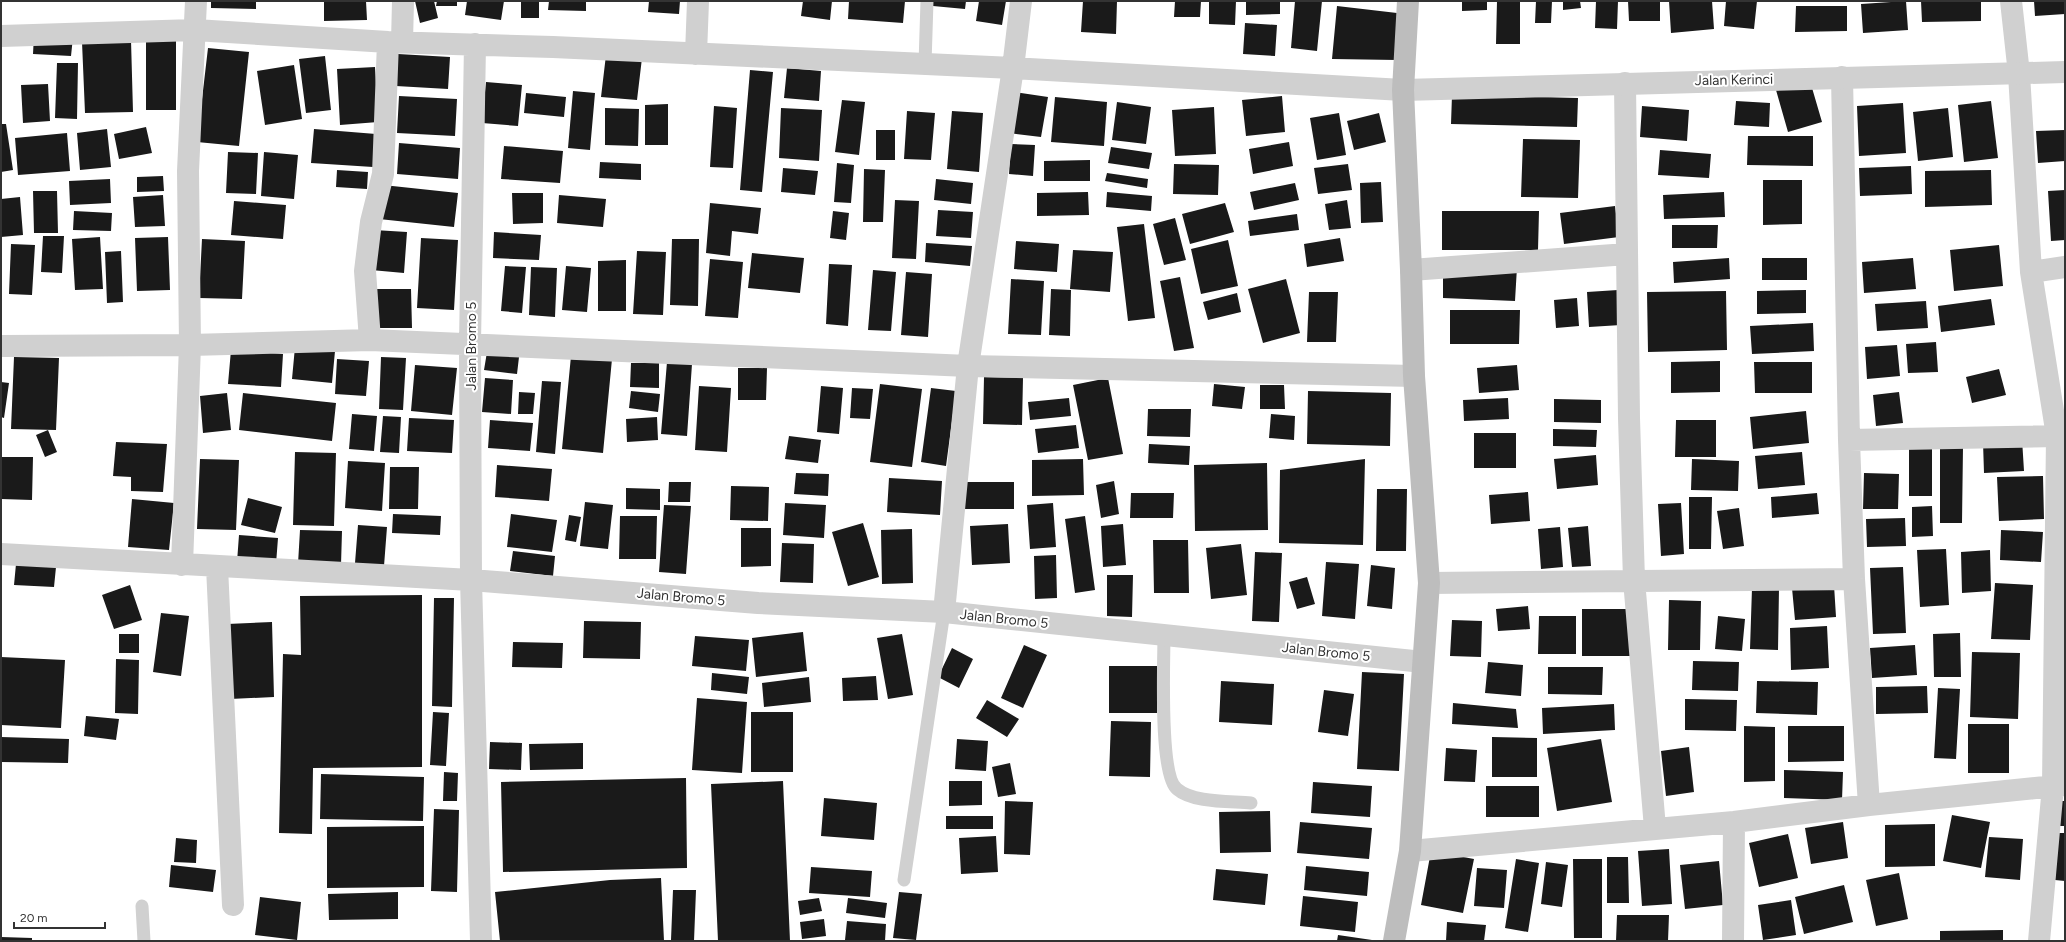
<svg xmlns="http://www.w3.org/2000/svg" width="2066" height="942" font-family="Figtree,sans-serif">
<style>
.building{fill:#1a1a1a}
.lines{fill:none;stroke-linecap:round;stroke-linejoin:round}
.service{stroke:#d0d0d0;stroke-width:13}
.minor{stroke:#d0d0d0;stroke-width:22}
.tertiary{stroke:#d0d0d0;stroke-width:22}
.secondary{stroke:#bdbdbd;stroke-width:22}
.labels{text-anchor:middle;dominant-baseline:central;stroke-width:4;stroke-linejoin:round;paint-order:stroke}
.street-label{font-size:14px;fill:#333;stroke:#fff}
</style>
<rect width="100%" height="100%" fill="#fff"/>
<path class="building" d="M211 1H256V9L211 8Z
M324 1H366L367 20 324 21Z
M415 1H434L438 18 420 23Z
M437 1H457V6H436Z
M467 1H504L501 20 465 15Z
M521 1H539V18H521Z
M549 1H586V11L548 10Z
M649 1H680L679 14 648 12Z
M803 1H832L830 20 801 16Z
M849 1H905L903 23 848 19Z
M933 1H966L965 9 933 6Z
M979 1H1006L1002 25 976 21Z
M1083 1H1117L1116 34 1081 32Z
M1175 1H1201L1200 17H1174Z
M1209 1H1236L1235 25 1209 24Z
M1246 1H1280V14L1246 15Z
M1295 1H1322L1317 51 1291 48Z
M1462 1H1487V10L1462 11Z
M1497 1H1520V44H1496Z
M1536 1H1552L1551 23H1535Z
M1563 1H1580L1581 8 1563 10Z
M1596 1H1618L1617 29 1595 28Z
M1628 1H1660V21H1629Z
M1669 1H1712L1714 29 1671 33Z
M1726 1H1757L1754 29 1724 26Z
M1906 1 1908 30 1863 33 1861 4Z
M1921 1H1981V21L1922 22Z
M2034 1H2065V14L2035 16Z
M1337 6 1397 13V60L1332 59Z
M1796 6H1847V31L1795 32Z
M1245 23 1277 25 1275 56 1243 54Z
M34 35 73 37 71 56 33 54Z
M131 40 133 112 85 113 82 42Z
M146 41H176V110H146Z
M208 48 249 52 239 146 197 142Z
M398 54 450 57 448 89 396 86Z
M606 55 642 58 637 100 601 97Z
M325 56 331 110 306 113 299 59Z
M57 63H78L77 119 55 118Z
M294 65 302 119 265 125 257 71Z
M375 67 378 122 340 125 337 69Z
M787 68 821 71 819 101 784 98Z
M750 70 773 72 762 192 740 190Z
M1810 81 1822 122 1788 132 1776 90Z
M486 82 522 85 518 126 482 123Z
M48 84 50 121 23 123 21 85Z
M573 91 595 93 590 150 568 148Z
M1015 92 1048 97 1041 137 1009 133Z
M526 93 566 97 564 117 524 113Z
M1452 95 1578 98 1577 127 1451 124Z
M399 96 457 99 455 136 397 133Z
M1282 96 1285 132 1246 136 1242 100Z
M1055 97 1107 102 1104 146 1051 142Z
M842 100 865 102 859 155 835 152Z
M1736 101 1770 103 1769 127 1734 125Z
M1991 101 1998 158 1964 162 1958 105Z
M1117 102 1151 107 1146 144 1112 140Z
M1903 103 1906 153 1859 156 1857 106Z
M668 104V145H645V105Z
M714 106 737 108 733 168 710 167Z
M1642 106 1689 110 1687 141 1640 137Z
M1214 107 1216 154 1175 156 1172 110Z
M605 108 639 109 638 146 605 145Z
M781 108 822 110 819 161 779 158Z
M1948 108 1953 157 1918 161 1913 112Z
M907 111 935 113 931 160 904 159Z
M952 111 983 113 979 172 947 169Z
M1339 113 1346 155 1317 160 1310 118Z
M1379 113 1386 142 1354 150 1347 121Z
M1 124H6L13 170 1 172Z
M146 127 152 153 119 159 114 134Z
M107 129 111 167 80 170 77 133Z
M314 129 376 134 373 167 311 163Z
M876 130H895V160H876Z
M2065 130V161L2038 163 2036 131Z
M67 133 70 171 18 175 15 138Z
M1748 136H1813V166L1747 165Z
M1523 139 1580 140 1578 198 1521 197Z
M1289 142 1293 166 1253 174 1249 149Z
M399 143 460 148 458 179 397 174Z
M1011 144 1035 145 1033 176 1009 174Z
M504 146 563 151 560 183 501 179Z
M1111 147 1152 153 1149 169 1108 163Z
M1660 150 1711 154 1709 178 1658 175Z
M228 152 258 153 256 194 226 193Z
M264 152 298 155 294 199 261 196Z
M1090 160V181H1044V161Z
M600 162 641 164V180L599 178Z
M837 163 854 165 851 203 834 202Z
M1174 164 1219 165 1218 195 1173 194Z
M1348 164 1352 190 1318 194 1314 168Z
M1911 166 1912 194 1860 196 1859 168Z
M783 168 818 171 815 195 781 192Z
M864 169 885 170 883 222H863Z
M337 170 368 172 367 189 336 187Z
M1991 170 1992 205 1925 207V171Z
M1107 173 1148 179 1147 188 1105 181Z
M163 176 164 191 137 192V177Z
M110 179 111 203 70 205 69 181Z
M936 179 973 183 971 204 934 200Z
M1763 180H1802V224L1763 225Z
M1381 182 1383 222 1361 223 1360 183Z
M1295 183 1299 200 1254 210 1250 192Z
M383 185 458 193 454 227 379 219Z
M2065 190V240L2051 241 2048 191Z
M33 191H57L58 233H34Z
M1088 192 1089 215 1037 216V193Z
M1107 192 1152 196 1151 211 1106 207Z
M1724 192 1725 217 1664 219 1663 195Z
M512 193H543V223L513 224Z
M163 195 165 226 135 227 133 197Z
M559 195 606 199 603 227 557 223Z
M20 197 23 235 1 237V199Z
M895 200 919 201 916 259 892 258Z
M1347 200 1351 228 1329 230 1325 204Z
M234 201 286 205 283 239 231 235Z
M710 203 761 208 758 234 732 231 730 256 706 253Z
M1225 203 1234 232 1190 244 1182 214Z
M1615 206 1619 237 1564 244 1560 213Z
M938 210 973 212 971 238 936 236Z
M74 211 112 213 111 231 73 230Z
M833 211 849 213 846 240 830 238Z
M1442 211H1539L1538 250H1442Z
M1297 214 1299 230 1250 236 1248 221Z
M1175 218 1186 260 1164 265 1153 224Z
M1144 224 1155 318 1128 321 1117 227Z
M1672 225H1718L1717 248H1672Z
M374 230 407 232 404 273 371 270Z
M494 232 541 235 539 260 493 258Z
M43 236H64L62 273 41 272Z
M100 237 103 289 75 290 72 239Z
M168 237 170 290 137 291 135 238Z
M421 238 458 240 454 310 417 308Z
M1340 238 1344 261 1307 267 1304 244Z
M202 239 245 241 242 299 199 298Z
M672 239H699L698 306 670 305Z
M1228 240 1238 286 1201 294 1191 249Z
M1016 241 1059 244 1057 272 1014 269Z
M926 243 972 246 970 266 925 262Z
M11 244 35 245 32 295 9 294Z
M1999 245 2003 286 1954 291 1950 250Z
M1073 250 1113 252 1110 292 1070 289Z
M121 251 123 302 107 303 105 252Z
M637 251 666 252 663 315 633 314Z
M752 253 804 258 800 293 748 288Z
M1729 258 1730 279 1674 283 1673 262Z
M1762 258H1807V280H1762Z
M1913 258 1916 289 1864 293 1862 262Z
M710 259 743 262 738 318 705 316Z
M626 260V311H598V261Z
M829 264 852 265 848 326 826 324Z
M505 266 526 267 522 313 501 311Z
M566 266 591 268 587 312 562 310Z
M531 267 557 268 555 317 529 315Z
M1517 267 1515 301 1443 298V268Z
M873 270 896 272 891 331 868 330Z
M906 272 932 274 928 337 901 335Z
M1180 277 1194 348 1174 351 1160 281Z
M1011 279 1044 281 1041 335 1008 334Z
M1286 279 1300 333 1263 343 1248 289Z
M377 289H411L412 328H377Z
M1051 289 1071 290 1070 336 1049 335Z
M1618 290 1621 325 1589 327 1587 292Z
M1806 290V313L1757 314V291Z
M1726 291 1727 350 1648 352 1647 292Z
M1309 292H1338L1336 342H1307Z
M1237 293 1241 312 1208 320 1203 302Z
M1577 298 1579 326 1556 328 1554 300Z
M1991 299 1995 325 1941 332 1938 306Z
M1926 301 1928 328 1877 331 1875 304Z
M1450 310H1520L1519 344H1450Z
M1813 323 1814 351 1752 354 1750 326Z
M1936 342 1938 372 1908 373 1906 344Z
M1897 345 1900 376 1867 379 1865 347Z
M295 347 335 351 332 383 292 379Z
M231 350 283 354 281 387 228 384Z
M487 352 519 357 517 374 484 370Z
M571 356 612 359 603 453 562 449Z
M14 357 59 358 56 430 11 429Z
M381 357 406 358 403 410 379 409Z
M337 359 369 361 366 396 335 394Z
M1720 361V392L1671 393V362Z
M667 362 692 364 687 436 661 434Z
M1754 362H1812V393H1755Z
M631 363H659V388L630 387Z
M415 365 457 368 452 415 411 411Z
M1517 365 1519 390 1479 393 1477 368Z
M738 368H767L766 400H738Z
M1999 369 2006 395 1972 403 1966 377Z
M984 377 1023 378 1022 425 983 424Z
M485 378 513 380 511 414 482 412Z
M1108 378 1123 454 1088 460 1073 385Z
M542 381 561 382 555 454 536 452Z
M1 382 9 383 4 418 1 417Z
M880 384 922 389 912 467 870 462Z
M1214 384 1245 387 1242 409 1212 406Z
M1260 385H1284L1285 409H1260Z
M699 386 731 388 727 452 695 450Z
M821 386 843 388 839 434 817 432Z
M852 388 873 389 870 419 850 418Z
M931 388 956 391 946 466 921 462Z
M631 391 660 394 658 412 629 408Z
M1308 391 1391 393 1390 446 1307 444Z
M519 392 535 393 533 414H518Z
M1899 392 1903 423 1876 426 1873 395Z
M227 393 231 430 203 433 200 396Z
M243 393 336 403 332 441 239 430Z
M1069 398 1071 416 1030 420 1028 402Z
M1508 398 1509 419 1464 421 1463 400Z
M1554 399 1601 400V423L1554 422Z
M1148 409H1191L1190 437 1147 436Z
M1806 411 1809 443 1753 449 1750 417Z
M352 414 377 416 374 451 349 449Z
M1271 414 1295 416 1294 440 1269 438Z
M383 416 401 417 399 453 380 452Z
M657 417 658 440 627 442 626 419Z
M409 418 454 420 452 453 407 451Z
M490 420 533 423 530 451 488 448Z
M1676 420H1716V457H1675Z
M1076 425 1079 448 1038 453 1035 429Z
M1553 429 1597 430 1596 447 1553 446Z
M48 430 57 452 45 457 36 435Z
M1474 433H1516V468H1474Z
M789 436 821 440 818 463 785 459Z
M2022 439 2024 471 1984 473 1983 442Z
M116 442 167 444 163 492 131 491V477L113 476Z
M1149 444 1190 446 1189 465 1148 463Z
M1940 447H1963L1962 523H1940Z
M1909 449H1932V496H1909Z
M295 452 336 453 334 526 293 525Z
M1802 452 1805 485 1758 489 1755 456Z
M1596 455 1598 485 1557 489 1554 459Z
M1 457H33L32 500 1 499Z
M200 459 239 460 236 530 197 529Z
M1083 459 1084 495 1032 496V460Z
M1365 459 1363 545 1279 543 1280 470Z
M1692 459 1739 461 1738 491 1691 490Z
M348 461 385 463 382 511 345 508Z
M1267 463 1268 530 1195 531 1194 465Z
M497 465 552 469 549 501 495 497Z
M390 467H419L418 509H389Z
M796 473 829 474 828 496 794 494Z
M1864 473 1899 474 1898 509H1863Z
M2043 476 2044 519 1999 521 1997 477Z
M889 478 942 481 940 515 887 512Z
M1114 481 1119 514 1101 518 1096 485Z
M669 482H691L690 502H668Z
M962 482H1014V509H962Z
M731 486 769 487 768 521 730 520Z
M626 488 660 489V510L626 509Z
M1377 489H1407L1406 551H1376Z
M1528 492 1530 521 1491 524 1489 495Z
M1131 493H1174L1173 518H1130Z
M1817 493 1819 514 1772 518 1771 497Z
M1689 497H1712L1711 549H1689Z
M248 498 282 507 275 533 241 525Z
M132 499 174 503 169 550 128 547Z
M585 502 613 505 608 549 580 546Z
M785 503 826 505 824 538 783 535Z
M1053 503 1056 547 1030 549 1027 505Z
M1681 503 1684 554 1661 556 1658 504Z
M664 505 691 506 686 574 659 572Z
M1932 506 1933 536 1912 537V507Z
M1739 508 1744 546 1723 549 1717 511Z
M393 514 441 516 440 535 392 533Z
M511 514 557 520 552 552 507 547Z
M569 515 581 517 576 542 565 540Z
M620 516H657L656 559H619Z
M1085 516 1095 590 1075 593 1065 519Z
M1905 518 1906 546 1867 547 1866 519Z
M863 523 879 577 848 586 832 532Z
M1008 524 1010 563 972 565 970 526Z
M1123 524 1126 565 1103 567 1101 526Z
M358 525 387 527 384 566 355 563Z
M1588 526 1591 566 1572 567 1568 528Z
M1560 527 1563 567 1541 569 1538 529Z
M741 528H771V566L741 567Z
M912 529 913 583 882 584 881 530Z
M300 530 342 531 341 565 298 564Z
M2001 530 2043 532 2041 562 2000 560Z
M239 535 278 538 276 564 237 562Z
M1153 540H1188L1189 593H1154Z
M782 543 814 544 813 583 780 582Z
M1241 544 1247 595 1211 599 1206 548Z
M1946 549 1949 605 1920 607 1917 550Z
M1990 550 1991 591 1962 593 1961 552Z
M513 551 555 556 553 576 510 571Z
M1255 552 1282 553 1279 622 1252 621Z
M1056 555 1057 598 1035 599 1034 556Z
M1326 562 1359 564 1355 619 1322 616Z
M16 564 56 567 54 587 14 585Z
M1371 565 1395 568 1392 609 1367 606Z
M1903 567 1906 633 1873 634 1870 568Z
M1107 575H1133L1132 617 1107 616Z
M1307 577 1315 604 1297 609 1289 582Z
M1995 583 2033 585 2030 640 1991 639Z
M130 585 142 620 114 629 102 595Z
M1834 585 1836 617 1795 620 1792 588Z
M1752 588H1779L1778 650 1750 649Z
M422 595V767L313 768 312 834 279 833 283 654 301 655 300 596Z
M434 598H454L452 707 432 706Z
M1669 600 1701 601 1700 650H1668Z
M1528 606 1530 629 1498 631 1496 609Z
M1582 609H1630V656H1582Z
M161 613 189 616 181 676 153 672Z
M1539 616H1576V654H1538Z
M1718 616 1745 619 1742 651 1715 649Z
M1452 620 1482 621 1481 657 1450 656Z
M584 621 641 622 640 659 583 658Z
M272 622 274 697 230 699 227 624Z
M1827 626 1829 668 1791 670 1790 628Z
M803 632 807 671 756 677 752 638Z
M1960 633 1961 677H1934L1933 634Z
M119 634H139V653H119Z
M902 634 913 695 888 699 877 638Z
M695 636 749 640 746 671 692 666Z
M513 642 563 643 562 668 512 667Z
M1024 645 1047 655 1023 708 1001 698Z
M1915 645 1917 675 1872 678 1870 648Z
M952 648 973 659 959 688 938 677Z
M1972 652 2020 653 2018 719 1970 717Z
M1 657 65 660 61 728 1 725Z
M116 659 139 660 138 714 115 713Z
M1693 661 1739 662 1738 691 1692 690Z
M1488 662 1523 665 1521 696 1485 693Z
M1109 666H1157V713H1109Z
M1548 667H1603L1602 695 1548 694Z
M1362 672 1404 674 1399 771 1357 769Z
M712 673 749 677 747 694 711 690Z
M876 676 878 700 843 701 842 678Z
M809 677 811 702 764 707 762 683Z
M1221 681 1274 684 1272 725 1219 722Z
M1757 681 1818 682 1817 715 1756 713Z
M1927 686 1928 713 1876 714V687Z
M1938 688 1960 689 1956 759 1934 758Z
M1324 690 1354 694 1348 736 1318 732Z
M697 698 747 702 742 773 692 770Z
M1685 699 1737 700 1736 731 1685 730Z
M987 700 1019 719 1007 737 976 718Z
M1453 703 1516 709 1518 728 1452 724Z
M1614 704 1615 730 1543 734 1542 708Z
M433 712 449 713 446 766 430 765Z
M751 712H793V772H751Z
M86 716 119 719 116 740 84 736Z
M1111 721 1151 722 1150 777 1109 776Z
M1968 724H2009V773H1968Z
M1744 726 1775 727V781L1744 782Z
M1788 726H1844V761L1788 762Z
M1 737 69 739 68 763 1 762Z
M1492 737 1537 738V777H1492Z
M957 739 988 741 986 771 955 769Z
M1601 739 1612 802 1557 811 1547 748Z
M490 742 522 743 521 770 489 769Z
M583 743V769L530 770 529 744Z
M1689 747 1694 792 1666 796 1661 751Z
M1446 748 1477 750 1475 782 1444 781Z
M1010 763 1016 794 998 797 992 767Z
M1784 770 1843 772 1842 800 1784 798Z
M444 772 458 773 457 801H443Z
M321 774 424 777 423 821 320 819Z
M686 778 687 868 503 872 501 782Z
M783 781 790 941H718L711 784Z
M949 781H982V805L949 806Z
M1313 782 1372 786 1370 817 1311 813Z
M1486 786H1539V817H1486Z
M824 798 877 803 874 840 821 836Z
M1005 801 1033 802 1030 855 1004 854Z
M2055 801H2065V826H2054Z
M434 809 459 810 457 892 431 891Z
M1270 811 1271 852 1220 853 1219 812Z
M1952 815 1990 822 1981 868 1943 861Z
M946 816H993V829H946Z
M1300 822 1372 828 1369 859 1297 853Z
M1843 822 1848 858 1811 864 1805 828Z
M1935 824V866L1885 867V825Z
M424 826V887L327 888V827Z
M2057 833H2065V881L2055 880Z
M1788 834 1798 878 1759 887 1749 843Z
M996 836 998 872 961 874 959 838Z
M1989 837 2023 839 2020 880 1985 877Z
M176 838 197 840 196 863 174 862Z
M1669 849 1672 904 1642 906 1638 851Z
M1431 851 1474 859 1463 913 1421 905Z
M1607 857H1628L1629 903H1607Z
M1516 859 1539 863 1528 932 1505 928Z
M1573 859H1602V938H1574Z
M1719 861 1723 905 1685 909 1680 865Z
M1546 862 1568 865 1562 907 1541 904Z
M171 865 216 870 213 892 169 887Z
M1306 866 1369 872 1367 896 1304 890Z
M811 867 872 871 870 897 809 893Z
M1477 868 1507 870 1504 908 1474 906Z
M1216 869 1268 874 1265 905 1213 900Z
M1899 873 1908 919 1876 926 1866 880Z
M661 878 664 941H500L495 892 610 880Z
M1844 885 1853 922 1804 934 1795 897Z
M673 890H696L694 941 671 940Z
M398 892V919L329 920 328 894Z
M899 892 922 894 916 940 893 938Z
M1303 896 1358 902 1355 932 1300 926Z
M260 897 301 902 297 940 255 935Z
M819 898 822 911 800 915 798 901Z
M848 898 887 903 885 918 846 913Z
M1791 900 1796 935 1763 940 1758 905Z
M1617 915H1669L1668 941H1616Z
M824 919 826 936 802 939 800 922Z
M847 921 886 924 885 941 845 940Z
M1447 922 1486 925 1484 941H1446Z
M2003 930V941H1940V931Z
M1338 935 1372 940V941H1337Z
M1 937 32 938V941H1Z"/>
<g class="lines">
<path class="service" d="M925 64 927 1
M1164 635C1164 662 1159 775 1177 789 1193 803 1230 801 1251 803
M904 880 944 612
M142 906 144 941"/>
<path class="minor" d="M2011 1 2019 74 2031 272 2057 436 2065 435
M1 36 195 30 388 42 553 47 1013 68 1403 90
M402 42 403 1
M475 44 470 344 471 580 758 603 944 612 1423 662
M696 54 698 1
M1842 77 1849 440 1854 579 1869 805
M1625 83 1629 418 1634 580 1655 828
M1411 270 1627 254
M2031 272 2065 267
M370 340 365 271 371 222 383 174 388 42
M1 346 190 345 370 340 968 366 1414 376
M1849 440 2057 436 2053 786 2039 941
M1 554 471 580 481 941
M182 565 190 345 188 171 196 1
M217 567 233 905
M1429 583 1854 579
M944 612 968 366 1013 68 1021 1
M1410 851 1734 822 1869 805 2065 785
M1733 941 1734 822"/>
<path class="tertiary" d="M1403 90 2065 72"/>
<path class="secondary" d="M1394 941 1410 851 1429 583 1414 376 1411 270 1403 90 1408 1"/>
</g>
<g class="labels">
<g class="street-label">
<text transform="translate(1734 80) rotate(-1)">Jalan Kerinci</text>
<text transform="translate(471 346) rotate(-90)">Jalan Bromo 5</text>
<text transform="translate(681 597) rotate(5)">Jalan Bromo 5</text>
<text transform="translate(1004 619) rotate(6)">Jalan Bromo 5</text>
<text transform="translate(1326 652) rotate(6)">Jalan Bromo 5</text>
</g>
</g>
<rect width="2066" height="942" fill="none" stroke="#333333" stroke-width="4"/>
<path d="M14 922v6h91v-6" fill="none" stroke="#333333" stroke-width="2"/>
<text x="20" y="922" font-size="12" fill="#333333" stroke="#ffffff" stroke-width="3" paint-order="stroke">20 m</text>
</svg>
